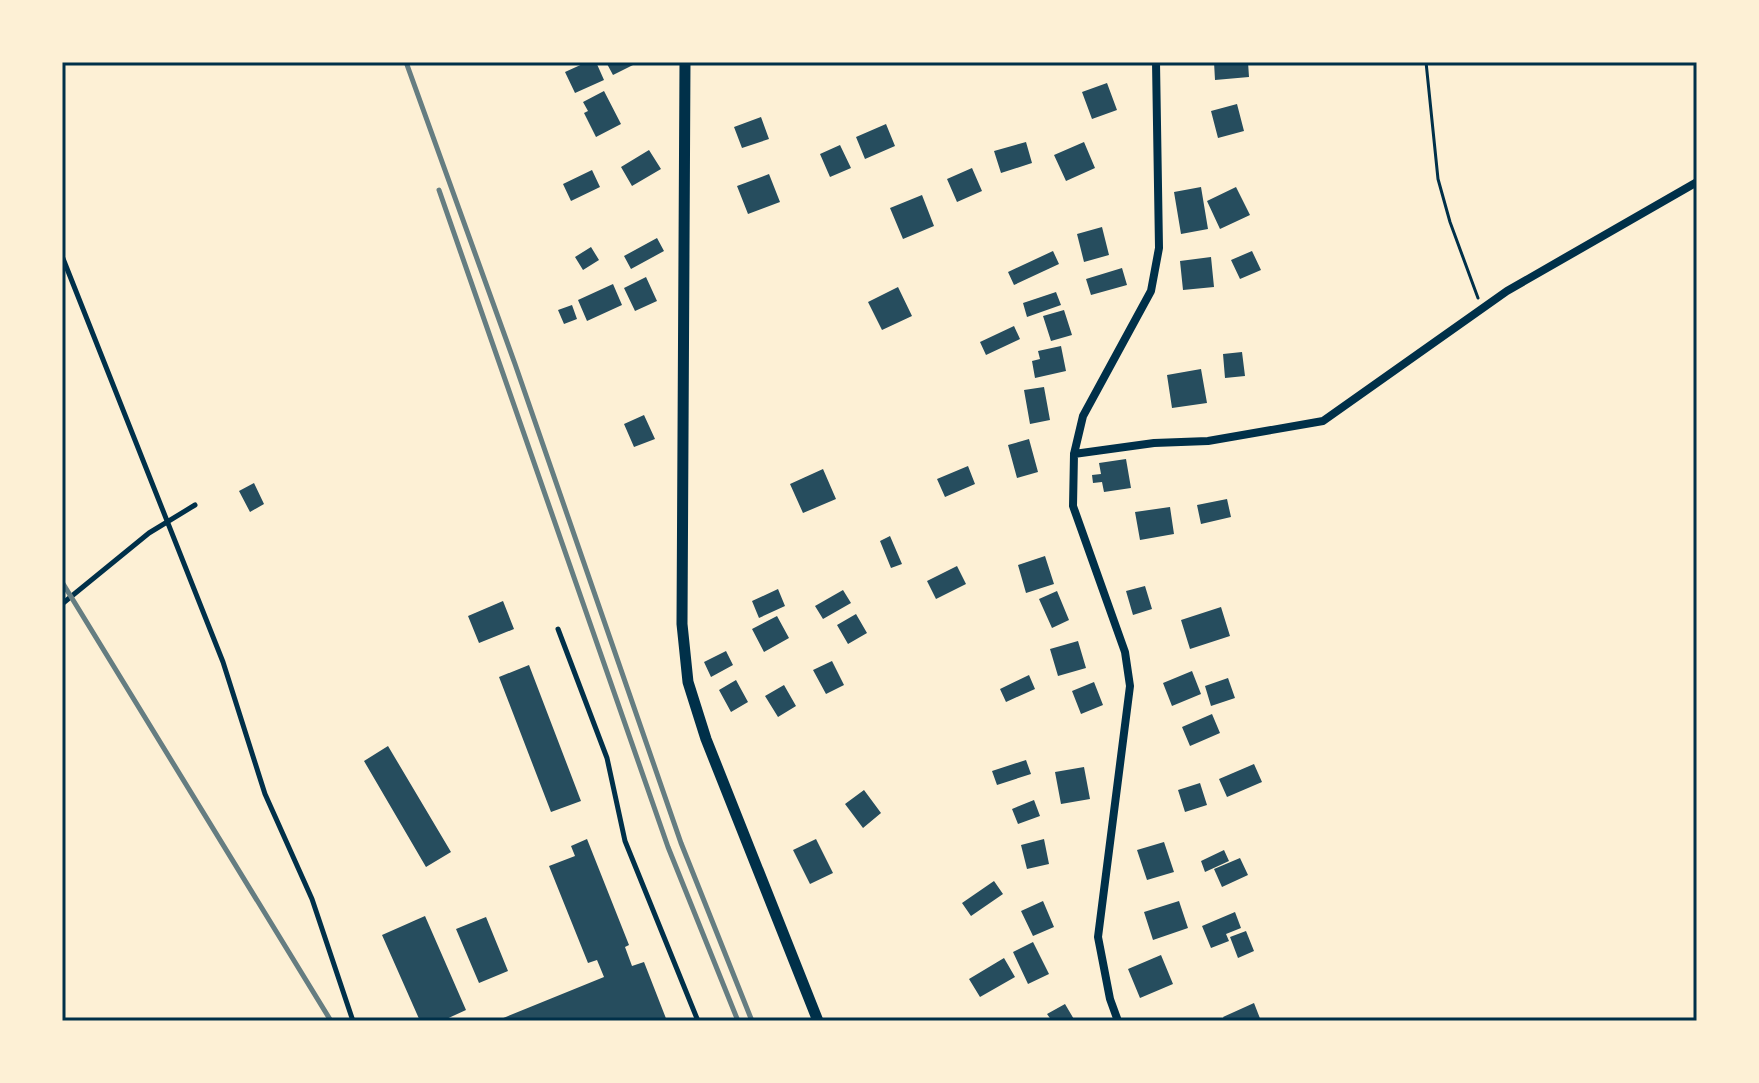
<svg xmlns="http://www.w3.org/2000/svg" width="1759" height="1083" font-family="Arial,sans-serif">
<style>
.building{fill:#264d5e}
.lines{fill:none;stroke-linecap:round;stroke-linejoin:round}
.path{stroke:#003049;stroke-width:3}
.service{stroke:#003049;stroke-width:5}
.minor{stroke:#003049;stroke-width:8}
.tertiary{stroke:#003049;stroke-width:11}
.rail{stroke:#657d81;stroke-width:5}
.neatline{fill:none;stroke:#003049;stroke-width:3}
</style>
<rect width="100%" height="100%" fill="#fdf0d5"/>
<path class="building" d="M587 62H596L604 80 575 93 565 72Z
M606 62H639L613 75Z
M1214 62H1248L1249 77 1215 80Z
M1107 83 1117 110 1092 119 1082 92Z
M604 91 621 124 596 137 584 113 588 111 583 102Z
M1237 104 1244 131 1218 138 1211 111Z
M761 117 769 139 742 148 734 127Z
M886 124 895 146 865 159 856 137Z
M1026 142 1032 163 1001 173 994 151Z
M1084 142 1095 168 1066 181 1054 155Z
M840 145 851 168 830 177 820 154Z
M649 150 661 169 632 186 621 167Z
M972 168 982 191 957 202 947 179Z
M592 170 600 187 571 201 563 184Z
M769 174 780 202 748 214 737 186Z
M1201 187 1208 229 1181 234 1174 192Z
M1236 187 1250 215 1220 229 1207 201Z
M922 195 934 226 903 239 890 208Z
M1102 227 1109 255 1084 262 1077 234Z
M657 238 664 251 631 269 624 256Z
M591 247 599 260 583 270 575 257Z
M1053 251 1059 264 1014 285 1008 272Z
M1252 251 1261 270 1240 279 1231 260Z
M1211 257 1214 287 1183 290 1180 261Z
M1122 268 1127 285 1091 295 1086 279Z
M646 277 657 301 635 311 624 288Z
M613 284 622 305 587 321 578 300Z
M898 287 912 316 882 330 868 302Z
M1056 292 1061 305 1027 317 1023 303Z
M572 305 577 319 564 324 558 310Z
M1064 310 1072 335 1051 341 1043 316Z
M1014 326 1020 339 986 355 980 342Z
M1061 346 1066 371 1035 378 1032 361 1040 359 1038 351Z
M1242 352 1245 376 1225 378 1223 354Z
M1201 369 1207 403 1172 408 1167 375Z
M1044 387 1050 420 1030 424 1024 390Z
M644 415 655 439 634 447 624 424Z
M1029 439 1038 472 1017 478 1008 445Z
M1126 459 1131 488 1104 492 1102 482 1093 483 1092 475 1101 474 1099 463Z
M968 466 975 484 945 497 937 479Z
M823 469 836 499 803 513 790 484Z
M254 483 264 504 250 512 239 491Z
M1227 499 1231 517 1201 524 1197 505Z
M1170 507 1174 534 1140 540 1135 512Z
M890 536 902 564 891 568 880 541Z
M1045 556 1054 584 1026 593 1018 565Z
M957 566 966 584 936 599 927 581Z
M1145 586 1152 609 1133 615 1126 591Z
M778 589 785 606 759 618 752 601Z
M843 590 851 603 823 619 815 606Z
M1057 591 1069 620 1052 628 1039 599Z
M503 601 514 629 479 643 468 616Z
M1221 607 1230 636 1190 649 1181 620Z
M856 614 867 633 848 644 837 625Z
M777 616 789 638 764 652 752 629Z
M1078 641 1086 668 1058 676 1050 649Z
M726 651 733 665 711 677 704 662Z
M832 661 844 685 826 694 813 670Z
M529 665 581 801 551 812 499 677Z
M1192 671 1201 694 1172 706 1163 683Z
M1029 675 1035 689 1006 702 1000 689Z
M1228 678 1235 698 1211 706 1205 686Z
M736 680 748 702 731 712 719 690Z
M1094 682 1103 705 1081 714 1072 691Z
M784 685 796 706 778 717 765 696Z
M1212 714 1220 733 1190 746 1182 727Z
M388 746 451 852 426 867 364 761Z
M1026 760 1031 774 997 785 992 771Z
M1254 764 1262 782 1227 797 1219 779Z
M1084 767 1090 799 1061 804 1055 772Z
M1200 783 1207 805 1185 812 1178 790Z
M864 790 881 813 863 828 845 804Z
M1034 800 1040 816 1018 824 1012 809Z
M587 839 629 945 625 947 632 966 644 962 667 1021H496L604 977 597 960 588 963 549 866 575 856 571 846Z
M816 839 833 873 810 884 793 850Z
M1044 839 1049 864 1027 869 1021 845Z
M1164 842 1174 872 1147 880 1137 850Z
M1224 850 1229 861 1205 872 1201 861Z
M1240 858 1248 875 1222 887 1214 869Z
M994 881 1003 894 971 916 962 903Z
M1043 901 1054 927 1033 936 1021 911Z
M1179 901 1188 928 1153 940 1144 912Z
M1235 912 1241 928 1226 934 1229 941 1211 948 1202 926Z
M425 916 466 1010 442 1021H420L382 935Z
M486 917 508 971 479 983 456 929Z
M1246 931 1254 951 1238 958 1230 937Z
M1033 942 1049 974 1028 984 1013 952Z
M1161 955 1173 984 1140 998 1128 969Z
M1004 958 1015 977 980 997 969 979Z
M1254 1003 1261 1021H1225L1223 1017Z
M1065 1004 1075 1021H1052L1047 1014Z"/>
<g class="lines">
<path class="path" d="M1426 62 1438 179 1450 222 1478 298"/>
<path class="service" d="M62 256 223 662 265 794 312 899 353 1021
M62 604 149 533 195 505
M558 629 607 758 625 841 698 1021"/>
<path class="minor" d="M1074 454 1154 443 1208 441 1323 421 1507 291 1697 182
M1118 1021 1110 999 1098 937 1130 686 1125 652 1073 506 1074 454 1083 416 1151 291 1159 248 1156 62"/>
<path class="tertiary" d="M685 62 682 624 688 682 706 739 818 1021"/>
<path class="rail" d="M406 62 515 364 681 843 752 1021
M439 190 668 847 738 1021
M62 582 331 1021"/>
</g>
<rect width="1759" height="1083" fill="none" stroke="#fdf0d5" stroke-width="128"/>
<rect x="64" y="64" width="1631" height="955" class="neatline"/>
</svg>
